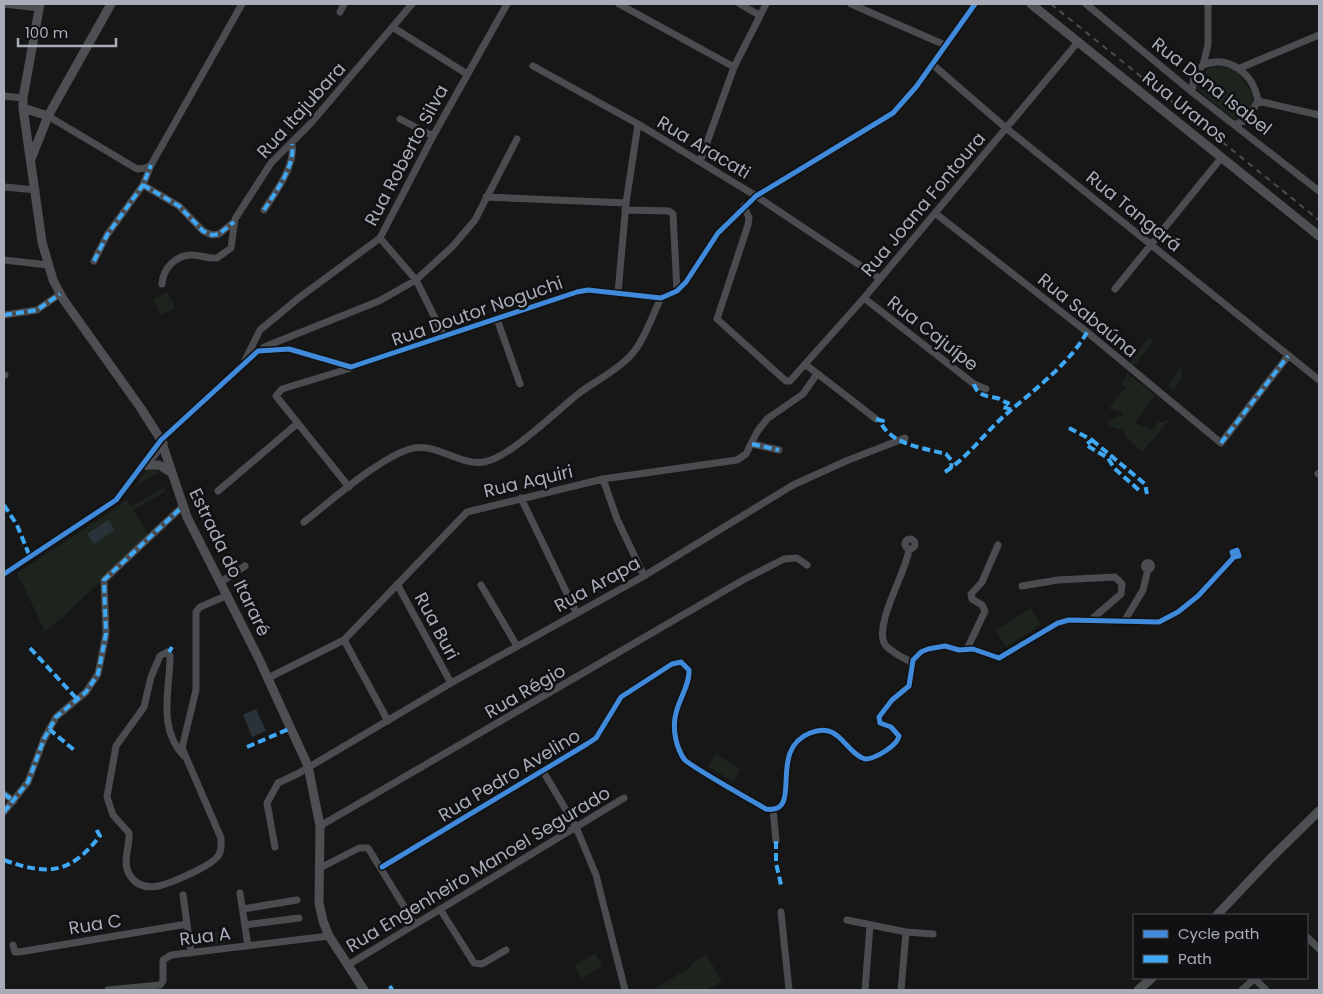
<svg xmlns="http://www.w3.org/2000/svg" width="1323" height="994" font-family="Poppins,sans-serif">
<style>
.green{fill:#1d241e}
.water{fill:#2a3239}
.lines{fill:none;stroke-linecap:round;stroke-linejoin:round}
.minor{stroke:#4b4c50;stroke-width:7}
.major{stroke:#4d4f52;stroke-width:9}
.rail{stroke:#4b4c4f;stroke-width:2;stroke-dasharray:6 5;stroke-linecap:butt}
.quiet{stroke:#3fa9f5;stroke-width:4;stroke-dasharray:8 4;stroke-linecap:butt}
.cycleway-casing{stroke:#111113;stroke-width:8}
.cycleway{stroke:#408adc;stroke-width:5}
.labels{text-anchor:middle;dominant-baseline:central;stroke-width:5;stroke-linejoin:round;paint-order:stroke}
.street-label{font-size:18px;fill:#a8adb8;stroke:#111113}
</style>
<rect width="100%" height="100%" fill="#171717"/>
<path class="green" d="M1212 66 1236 69 1255 97 1252 107 1241 119 1235 120 1194 87 1204 72Z
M168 292 175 308 160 315 153 299Z
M1148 338 1153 341 1136 364H1129Z
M1181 366 1183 377 1173 390 1168 385Z
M1127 373 1155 395 1135 422 1143 428 1145 425 1153 430 1159 421 1163 423 1165 420 1169 421 1142 452 1125 436 1123 430 1109 426 1108 421 1115 417 1123 415V413L1109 409 1115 399 1127 388 1121 384Z
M147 469H157L159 473 137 485 126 499 131 507 164 487 166 491 133 510 149 535 62 618 45 631 17 573 116 508 126 499Z
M1031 608 1041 625 1006 647 995 630Z
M716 754 741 770 733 782 708 766Z
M223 931 225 943 209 945 207 933Z
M595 953 602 966 582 979 574 966Z
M706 954 722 981 706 990H653L692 966 691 964Z"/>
<path class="water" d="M108 520 115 530 94 544 87 534Z
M256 709 266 731 252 737 243 715Z"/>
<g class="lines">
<path class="minor" d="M4 4 39 8
M619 4 734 67
M740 4 759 15
M851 4 945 45
M1086 4 1192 92 1319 191
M340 12 344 4
M394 28 467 74
M932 64 1006 128 1319 380
M1203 65 1208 45V4
M533 66 638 124 756 196 879 278
M1240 68 1319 35
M1192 92 1194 75 1203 65C1230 54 1254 75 1258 101L1247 120 1236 124
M4 96 23 98
M1258 101 1319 115
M48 116 137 169 146 168 151 165
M400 119 433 136
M700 162 734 67 766 4
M143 185 179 206 203 231 212 235 219 234 234 222
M4 187 36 190
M486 197 626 203
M744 206 749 218 748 225 717 319 786 381H790L864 298 1078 42
M264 210C275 193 296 165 292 144
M625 210 669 211 673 214 677 291
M935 213 1087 332 1221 443 1288 356
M380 238 416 280 444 336
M4 260 48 265
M94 261 107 235 143 185 151 165 242 4
M162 284C163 268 176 255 192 255 200 255 208 259 217 258L231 248 235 219 271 163 311 123 412 4
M1115 289 1222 157
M618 293 626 203 638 124
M864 298 974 384 986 389
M4 315 37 310 60 294
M497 319 520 384
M264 347 379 301 416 280 453 246 475 220 517 139
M245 360 260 330 300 297 380 238 433 136 507 4
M805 364 876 419
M4 375H5
M752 444 779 450
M146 466 164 443
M1318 474 1319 473
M603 479 617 519 644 576
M349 487 276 396 282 389 351 368
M218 491 298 423
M521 498 576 612
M304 522C331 501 379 458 410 449 434 441 459 466 484 462 510 458 559 408 582 391 597 380 618 370 631 355 644 341 652 316 661 298
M905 544a5 5 0 1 1 10 0a5 5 0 1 1-10 0Z
M909 549C908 569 871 628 886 646 893 653 905 659 913 663
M1144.5 566a3.5 3.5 0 1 1 7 0a3.5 3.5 0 1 1-7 0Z
M4 574 116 500 161 440 258 351 289 349 351 367 577 292 588 290 661 298 677 291 686 282 718 233 756 196 893 113 916 87 975 4
M221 582 245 566
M397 584 451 683
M481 585 517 646
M1022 586 1058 580 1115 577 1122 584 1121 594 1092 619
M1125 620 1143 590 1148 569
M344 640 388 721
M967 649 985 611 982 605 972 599 971 594 982 582 998 545
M268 678 344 640 467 512 603 479 737 460 746 454 757 432 767 419 803 394 817 374
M184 756C157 728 170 690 170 656L167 652 160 656 151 677 144 707 116 746 107 797 113 815 129 833C130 847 122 861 129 874 143 899 174 881 192 873 201 868 212 864 218 856 222 851 221 845 221 838L182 748 196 690V612L200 607 228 595
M543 771 576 827 596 875 625 990
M4 794 14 801
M773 809 776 841
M4 812 28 782 44 739 56 717 86 692 98 674 106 634 104 580 182 507
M320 826 743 580 784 559 797 558 807 565
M275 847 267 803 278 783 299 773 451 683 644 576 793 485 846 461 905 438
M382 867 587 744 596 738 621 697 672 664 681 662 689 670C690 686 677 701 675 718 673 731 676 747 684 759 688 765 754 802 766 809 805 815 766 750 810 733 840 721 844 752 865 759 875 759 897 746 899 736L891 727 880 723 879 717 892 700 909 686 913 660 921 652 928 649 945 646 959 650 973 649 999 658 1058 623 1069 620 1159 622 1178 612 1198 596 1234 557 1239 556 1237 550 1232 552 1234 557
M320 868 359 848H368L415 924
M240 893 248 946
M183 895 191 953
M243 909 297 900
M440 909 474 963 482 964 506 950
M781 912 789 990
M847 920 906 932 933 934
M245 925 299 918
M1307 937 1319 949
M13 945 15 952H19L187 924
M348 965 624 798
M1254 978 1266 990
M108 990 160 985 163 981V960L171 955 329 936
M865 990 870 925
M901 990 906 932
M1242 990 1255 978"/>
<path class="major" d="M40 4 23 98V108L42 242 53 280 63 299 140 407 161 440 187 517 258 657 308 766 320 826 319 903 323 921 329 936 364 990
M1031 4 1319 236
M23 108 48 116
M31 159 48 116 111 4
M147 465H159L172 473
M1217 915 1270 859 1319 811
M1138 990 1152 978"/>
<path class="rail" d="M1051 4 1319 220"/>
<path class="quiet" d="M143 185 179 206 203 231 212 235 219 234 234 222
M264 210C275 193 296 165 292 144
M94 261 107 235 143 185 151 165
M4 315 37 310 60 294
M4 375H5
M974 384C977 396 987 396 997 398 1001 399 1004 402 1008 403L1003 407 1012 410
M876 419 883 421 881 423C892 445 924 448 946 454L952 461 951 468
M1069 428 1092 440 1086 445 1108 458 1114 468 1140 491
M1092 440 1145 484 1147 494
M1221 443 1288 356
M752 444 779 450
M945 472C968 457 983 435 1003 417 1031 392 1069 365 1087 332
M4 505 17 525 30 557
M30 648 77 699
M169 652 172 647
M49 729 74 750
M247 747 291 728
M4 794 14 801
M4 812 28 782 44 739 56 717 86 692 98 674 106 634 104 580 182 507
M776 841V863L781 885
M4 860C48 876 70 874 100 836L95 827
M390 986 392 990"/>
<g class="cycleway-casing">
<path id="cycleway" d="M4 574 116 500 161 440 258 351 289 349 351 367 577 292 588 290 661 298 677 291 686 282 718 233 756 196 893 113 916 87 975 4
M382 867 587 744 596 738 621 697 672 664 681 662 689 670C690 686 677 701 675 718 673 731 676 747 684 759 688 765 754 802 766 809 805 815 766 750 810 733 840 721 844 752 865 759 875 759 897 746 899 736L891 727 880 723 879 717 892 700 909 686 913 660 921 652 928 649 945 646 959 650 973 649 999 658 1058 623 1069 620 1159 622 1178 612 1198 596 1234 557 1239 556 1237 550 1232 552 1234 557"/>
</g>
<use href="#cycleway" class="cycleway"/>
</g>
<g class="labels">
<g class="street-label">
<text transform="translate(1212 86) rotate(38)">Rua Dona Isabel</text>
<text transform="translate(1185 107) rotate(39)">Rua Uranos</text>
<text transform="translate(301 110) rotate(-48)">Rua Itajubara</text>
<text transform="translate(704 147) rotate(31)">Rua Aracati</text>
<text transform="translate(406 155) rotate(-62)">Rua Roberto Silva</text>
<text transform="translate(923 204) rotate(-50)">Rua Joana Fontoura</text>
<text transform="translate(1134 211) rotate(39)">Rua Tangará</text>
<text transform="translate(477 311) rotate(-19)">Rua Doutor Noguchi</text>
<text transform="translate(1088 315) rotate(39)">Rua Sabaúna</text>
<text transform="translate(933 333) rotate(38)">Rua Cajuípe</text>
<text transform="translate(528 481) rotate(-13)">Rua Aquiri</text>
<text transform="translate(230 562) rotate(64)">Estrada do Itararé</text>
<text transform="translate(597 584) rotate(-29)">Rua Arapa</text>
<text transform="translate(437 626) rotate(62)">Rua Buri</text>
<text transform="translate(525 691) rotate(-30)">Rua Régio</text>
<text transform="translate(509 775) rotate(-31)">Rua Pedro Avelino</text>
<text transform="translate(478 869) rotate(-31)">Rua Engenheiro Manoel Segurado</text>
<text transform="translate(95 924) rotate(-9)">Rua C</text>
<text transform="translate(205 936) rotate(-7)">Rua A</text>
</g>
</g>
<rect width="1323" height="994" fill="none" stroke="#a8adb8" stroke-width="10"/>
<rect x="1133" y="914" width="175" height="65" fill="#111113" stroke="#4d4f55"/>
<rect x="1143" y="930" width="25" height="8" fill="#408adc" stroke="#4d4f55"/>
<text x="1178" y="939" font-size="15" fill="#a8adb8">Cycle path</text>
<rect x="1143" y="955" width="25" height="8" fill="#3fa9f5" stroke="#4d4f55"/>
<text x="1178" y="964" font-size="15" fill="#a8adb8">Path</text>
<path d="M18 38v8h98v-8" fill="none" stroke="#a8adb8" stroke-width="2.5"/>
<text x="25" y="38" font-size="15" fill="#a8adb8" stroke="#111113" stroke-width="4" paint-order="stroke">100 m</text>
</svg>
